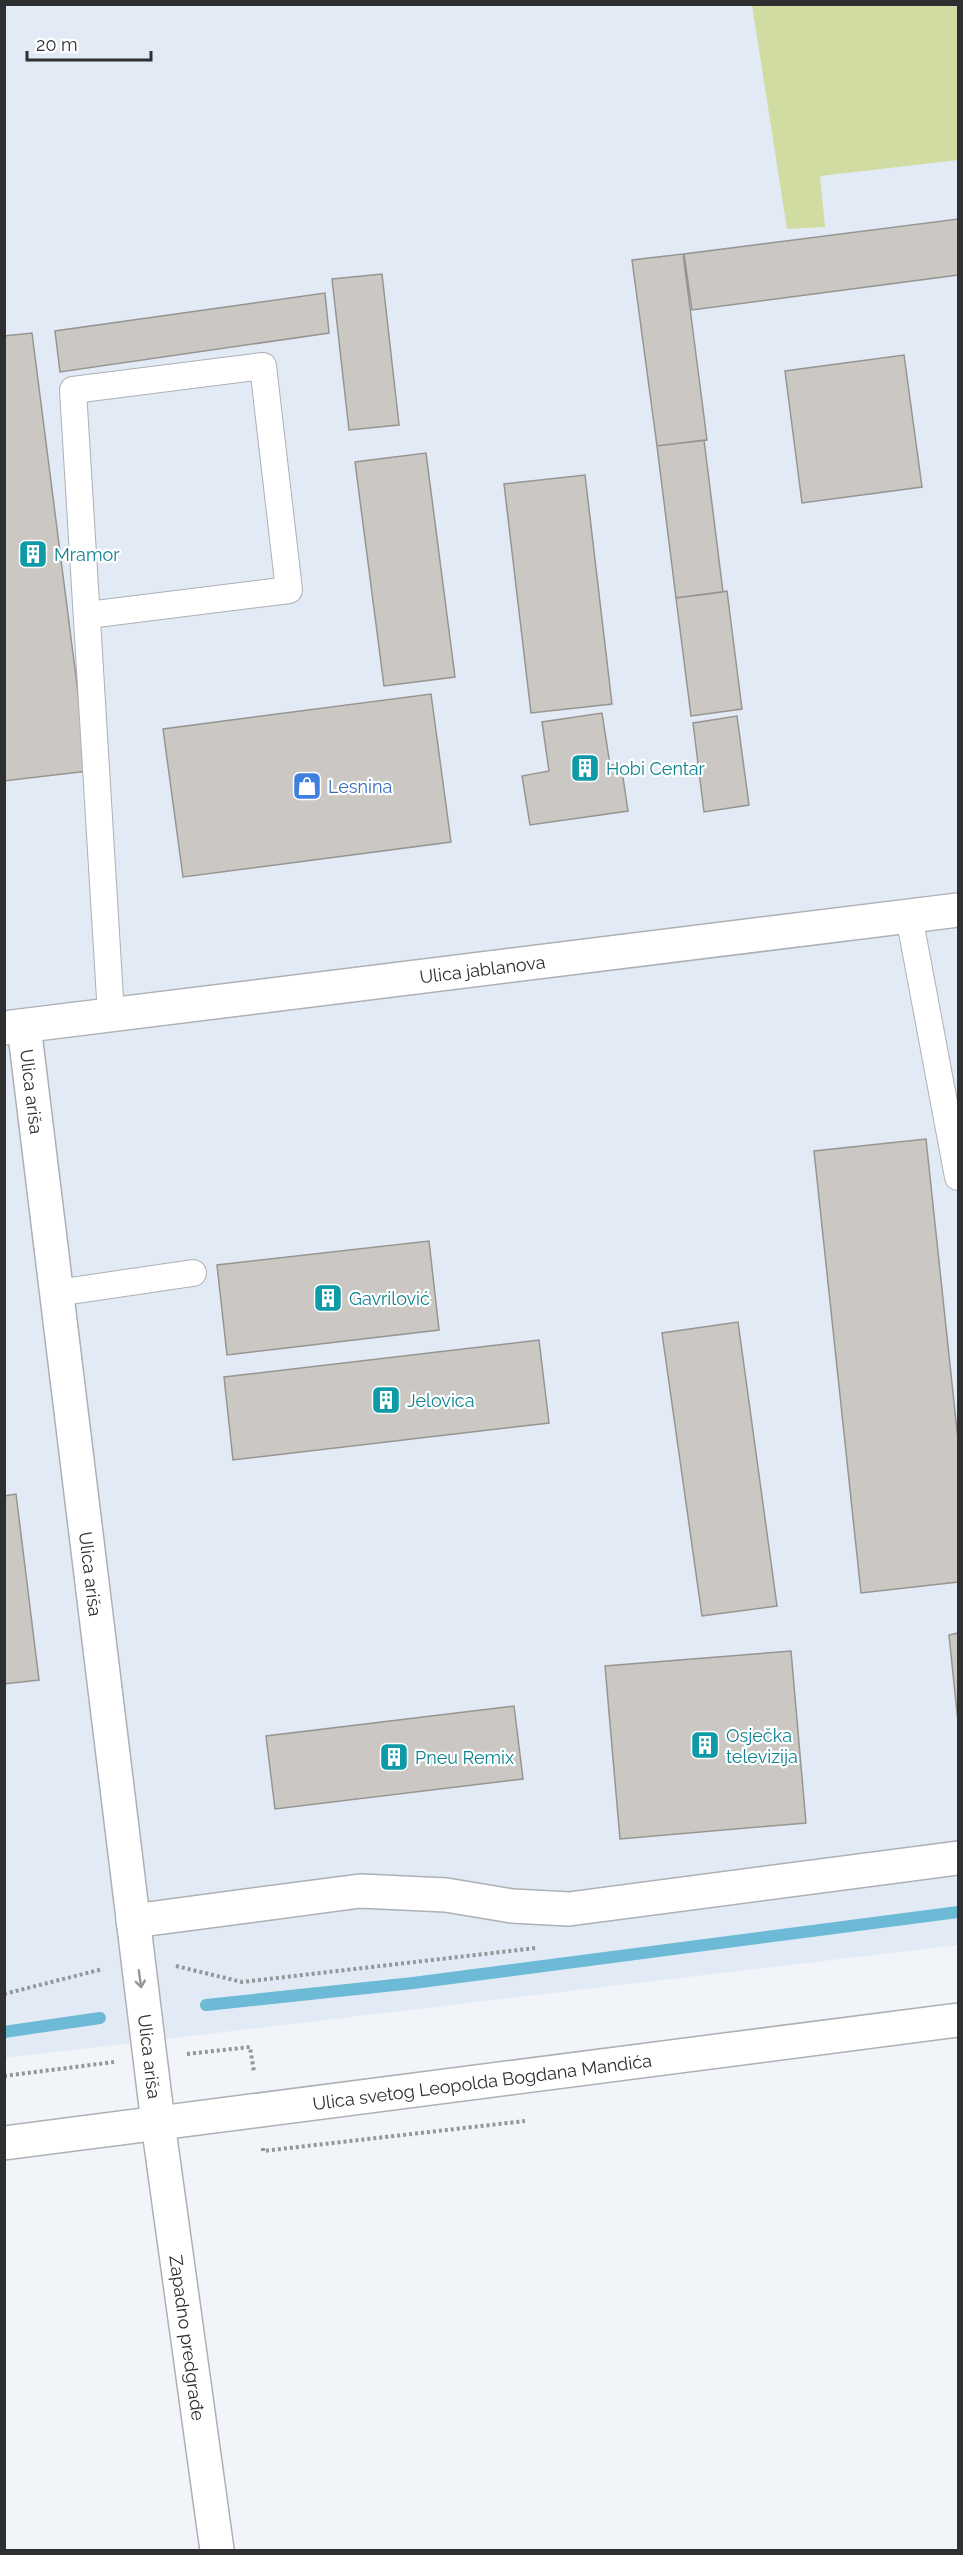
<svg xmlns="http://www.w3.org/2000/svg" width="963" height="2555" font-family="Raleway,sans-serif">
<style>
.built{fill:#e2ebf5}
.green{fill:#d0dca2}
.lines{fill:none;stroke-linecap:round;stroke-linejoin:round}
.stream{stroke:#6cbad5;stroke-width:12}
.building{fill:#cbc8c4;stroke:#979591;stroke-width:1.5}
.lane-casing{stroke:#adb0b4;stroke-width:28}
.street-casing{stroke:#adb0b4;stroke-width:36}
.secondary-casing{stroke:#adb0b4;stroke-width:36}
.path{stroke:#94979a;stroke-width:4;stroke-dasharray:3 3;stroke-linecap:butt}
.lane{stroke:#fff;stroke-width:26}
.street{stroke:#fff;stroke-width:33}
.secondary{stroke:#fff;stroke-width:33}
.oneway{stroke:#969798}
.labels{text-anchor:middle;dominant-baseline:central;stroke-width:4.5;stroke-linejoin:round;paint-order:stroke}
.culture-label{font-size:18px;fill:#0d838f;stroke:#fff;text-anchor:start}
.shop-label{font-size:18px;fill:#366cbe;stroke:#fff;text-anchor:start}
.street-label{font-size:18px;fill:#2e2f31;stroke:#fff}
</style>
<rect width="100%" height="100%" fill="#f1f4f8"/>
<path class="built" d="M4 5H958V1945L5 2058Z"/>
<path class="green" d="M752 5H958V160L820 176 825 227 787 229Z"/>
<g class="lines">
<path class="stream" d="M206 2005 413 1983 958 1912
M4 2032 100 2018"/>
</g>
<path class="building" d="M958 219V275L692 310 684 254Z
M683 254 707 440 657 446 632 260Z
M382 274 399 425 349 430 332 279Z
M325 293 329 333 60 372 55 331Z
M32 333 88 771 4 781V336Z
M904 355 922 487 802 503 785 371Z
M704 440 723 592 676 598 657 446Z
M426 453 455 677 384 686 355 462Z
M585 475 612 704 531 713 504 484Z
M727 591 742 709 691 716 676 598Z
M431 694 451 842 183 877 163 729Z
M602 713 610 765 621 764 628 811 530 825 522 776 549 771 542 722Z
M737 716 749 805 704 812 693 723Z
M926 1139 958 1440V1582L861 1593 814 1151Z
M429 1241 439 1330 227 1355 217 1265Z
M738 1322 777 1606 702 1616 662 1333Z
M539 1340 549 1423 233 1460 224 1377Z
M16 1494 39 1680 4 1684V1496Z
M958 1633V1722L949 1635Z
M791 1651 806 1823 620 1839 605 1666Z
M514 1706 523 1779 275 1809 266 1736Z"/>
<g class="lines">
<g class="lane-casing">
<path id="lane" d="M88 615 289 590 263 366 73 390 111 1015
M909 916 958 1177
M57 1293 193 1273"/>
</g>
<g class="street-casing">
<g id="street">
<path id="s1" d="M24 1026 158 2123 217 2550"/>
<path id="s2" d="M4 1028 958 910"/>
<path d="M133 1921 360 1891 446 1895 512 1906 569 1909 958 1858"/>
</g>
</g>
<g class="secondary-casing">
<g id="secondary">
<path id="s3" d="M4 2143 958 2020"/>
</g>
</g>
<path class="path" d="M176 1966 242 1982 536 1948
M4 1994 103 1969
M187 2054 250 2047 254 2072
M4 2076 114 2062
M263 2148V2151L525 2121"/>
<use href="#lane" class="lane"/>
<use href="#street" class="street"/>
<use href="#secondary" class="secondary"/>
</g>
<defs><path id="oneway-shaft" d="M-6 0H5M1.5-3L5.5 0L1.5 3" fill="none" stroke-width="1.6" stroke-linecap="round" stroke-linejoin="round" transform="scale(1.5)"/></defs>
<use class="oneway" href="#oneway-shaft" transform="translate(140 1979) rotate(82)"/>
<defs>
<g id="building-square" transform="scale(1.5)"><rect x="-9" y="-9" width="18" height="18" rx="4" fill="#0f9aa8" stroke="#fff"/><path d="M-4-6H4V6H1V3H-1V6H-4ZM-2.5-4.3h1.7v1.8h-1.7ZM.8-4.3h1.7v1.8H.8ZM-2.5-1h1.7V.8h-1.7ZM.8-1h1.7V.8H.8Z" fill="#fff"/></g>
<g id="shop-square" transform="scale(1.5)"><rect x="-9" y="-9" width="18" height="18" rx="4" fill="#3f7fe0" stroke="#fff"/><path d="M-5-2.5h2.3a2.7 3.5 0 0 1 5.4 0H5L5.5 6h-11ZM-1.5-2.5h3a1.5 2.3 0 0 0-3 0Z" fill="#fff"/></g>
</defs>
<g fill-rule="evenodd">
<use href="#building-square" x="33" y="554"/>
<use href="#building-square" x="585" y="768"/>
<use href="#shop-square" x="307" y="786"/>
<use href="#building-square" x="328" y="1298"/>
<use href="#building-square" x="386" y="1400"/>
<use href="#building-square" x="705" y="1745"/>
<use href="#building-square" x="394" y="1757"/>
</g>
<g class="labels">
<g class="culture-label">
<text x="54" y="554">Mramor</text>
<text x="606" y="768">Hobi Centar</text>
<text x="349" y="1298">Gavrilović</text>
<text x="407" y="1400">Jelovica</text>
<text x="726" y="1735">Osječka<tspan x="726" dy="21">televizija</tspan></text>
<text x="415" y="1757">Pneu Remix</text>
</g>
<g class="shop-label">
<text x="328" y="786">Lesnina</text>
</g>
<g class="street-label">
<text stroke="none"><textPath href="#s2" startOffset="482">Ulica jablanova</textPath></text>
<text stroke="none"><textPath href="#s1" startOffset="66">Ulica ariša</textPath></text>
<text stroke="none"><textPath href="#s1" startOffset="552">Ulica ariša</textPath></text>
<text stroke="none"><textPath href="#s1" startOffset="1038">Ulica ariša</textPath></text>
<text stroke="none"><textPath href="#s3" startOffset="482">Ulica svetog Leopolda Bogdana Mandića</textPath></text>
<text stroke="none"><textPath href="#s1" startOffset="1322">Zapadno predgrađe</textPath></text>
</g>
</g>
<rect width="963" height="2555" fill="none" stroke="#2e2f31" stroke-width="12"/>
<path d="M27 51v9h124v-9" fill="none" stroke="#2e2f31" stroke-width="3"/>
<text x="36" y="51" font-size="18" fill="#2e2f31" stroke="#ffffff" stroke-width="4.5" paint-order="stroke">20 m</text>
</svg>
